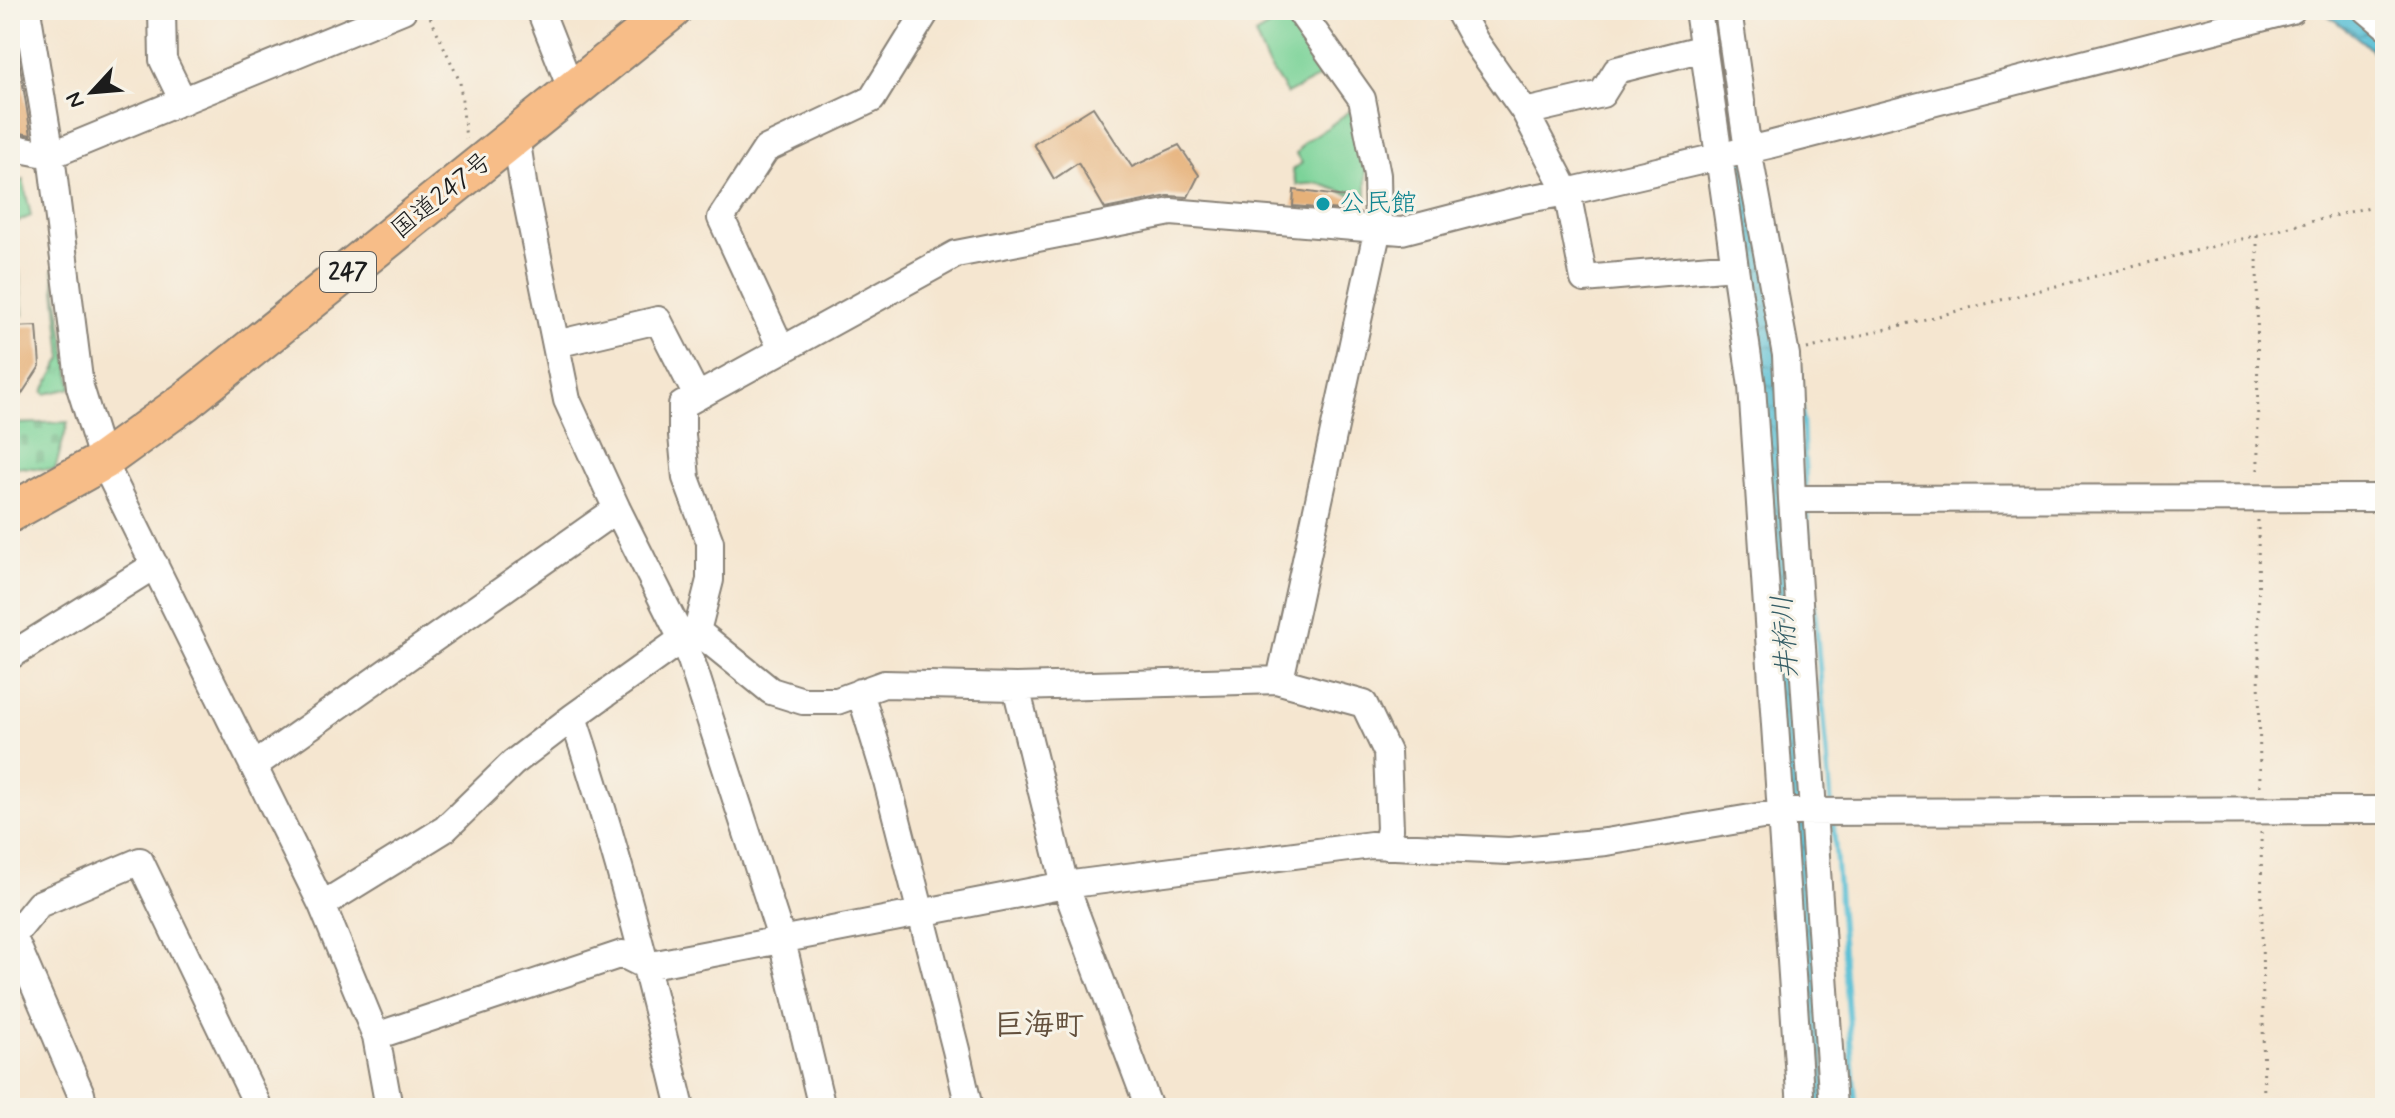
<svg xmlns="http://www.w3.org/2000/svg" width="2395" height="1118" font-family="Mynerve,'Klee One',sans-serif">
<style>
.grass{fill:url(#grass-tufts);stroke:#4c785a;stroke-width:2}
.cemetery{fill:url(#cemetery-stones);stroke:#4c785a;stroke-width:2}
.green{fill:#7bd399;stroke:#4c785a;stroke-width:2}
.water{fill:url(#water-waves);stroke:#3a6e78;stroke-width:2}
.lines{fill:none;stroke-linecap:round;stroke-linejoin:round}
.stream{stroke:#58bfd5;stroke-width:5}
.building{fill:#e6b179}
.minor-casing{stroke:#888176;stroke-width:30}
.highway-casing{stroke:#888176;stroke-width:42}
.path{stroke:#888176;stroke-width:3;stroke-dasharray:2 6;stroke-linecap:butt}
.minor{stroke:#fff;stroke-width:26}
.highway{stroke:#f7bd88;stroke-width:38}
.culture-dot{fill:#0f9aa8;stroke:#f7f3e8;stroke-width:3}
.labels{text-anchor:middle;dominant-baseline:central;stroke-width:6;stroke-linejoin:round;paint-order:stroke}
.shield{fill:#f7f3e8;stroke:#5e5c59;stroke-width:2}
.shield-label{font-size:24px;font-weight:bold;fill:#1c1c1c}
.street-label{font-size:26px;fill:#1c1c1c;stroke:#f7f3e8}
.culture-label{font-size:26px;fill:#0d838f;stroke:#f7f3e8;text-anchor:start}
.water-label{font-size:28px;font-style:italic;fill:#345d66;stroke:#f7f3e8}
.quarter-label{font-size:30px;font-weight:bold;fill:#63503d;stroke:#f7f3e8}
</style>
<defs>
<pattern id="grass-tufts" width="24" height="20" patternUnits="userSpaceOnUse" patternTransform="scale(2)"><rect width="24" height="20" fill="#7bd399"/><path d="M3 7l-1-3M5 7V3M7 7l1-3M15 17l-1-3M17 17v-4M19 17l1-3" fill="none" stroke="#6ab583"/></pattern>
<pattern id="cemetery-stones" width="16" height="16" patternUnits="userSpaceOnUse" patternTransform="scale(2)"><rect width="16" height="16" fill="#7bd399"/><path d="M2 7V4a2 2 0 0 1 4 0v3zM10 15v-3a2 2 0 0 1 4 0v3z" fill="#6ab583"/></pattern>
<pattern id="water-waves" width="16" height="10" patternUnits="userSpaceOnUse" patternTransform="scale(2)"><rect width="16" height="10" fill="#58bfd5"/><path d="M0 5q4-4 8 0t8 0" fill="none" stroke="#489aac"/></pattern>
</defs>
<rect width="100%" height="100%" fill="#f7f3e8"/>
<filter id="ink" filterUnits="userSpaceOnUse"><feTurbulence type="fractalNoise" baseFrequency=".0125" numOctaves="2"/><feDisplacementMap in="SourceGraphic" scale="16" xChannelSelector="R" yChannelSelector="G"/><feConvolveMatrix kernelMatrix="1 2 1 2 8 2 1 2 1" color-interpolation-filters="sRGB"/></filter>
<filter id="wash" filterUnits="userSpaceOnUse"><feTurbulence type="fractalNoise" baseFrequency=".006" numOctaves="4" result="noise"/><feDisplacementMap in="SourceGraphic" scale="32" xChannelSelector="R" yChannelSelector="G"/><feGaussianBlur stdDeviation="1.8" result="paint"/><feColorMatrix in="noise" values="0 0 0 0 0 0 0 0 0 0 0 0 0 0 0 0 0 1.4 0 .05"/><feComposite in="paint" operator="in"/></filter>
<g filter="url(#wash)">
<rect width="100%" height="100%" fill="#f5e6d0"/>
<path class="grass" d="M53 268 72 388 45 394 43 392 62 358Z"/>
<path class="cemetery" d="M68 422 55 470 10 466V424Z"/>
<path class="green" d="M1293 12 1337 68 1287 94 1267 63 1255 35Z
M1355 107 1366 156V200L1318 183 1297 185 1292 170 1302 163 1296 154 1304 142 1327 128Z
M23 180 31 216 10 225V185Z
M19 270 23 315 10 317V273Z"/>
<path class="water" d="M1707 10H1721L1781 357 1827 1108H1811Z
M2321 10H2348L2385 39V63L2363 42Z"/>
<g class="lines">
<path class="stream" d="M1800 368 1806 491
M1806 505 1831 802
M1833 820 1856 1108"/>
</g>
<g id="blocks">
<path class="building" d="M10 10H11L31 135 10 131Z
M1093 107 1132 167 1179 145 1199 175 1188 197 1168 196 1105 209 1078 163 1054 179 1034 144Z
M1294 190 1353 198 1352 211 1293 206Z
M37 326 40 366 10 412V327Z"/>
</g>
</g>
<g filter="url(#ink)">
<use href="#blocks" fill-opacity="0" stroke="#888176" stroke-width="2"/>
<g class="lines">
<g class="minor-casing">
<path id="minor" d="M27 10 51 155 80 387 103 461 322 905 376 1036 389 1108
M162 10 163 60 183 101
M540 10 572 91
M1458 10 1475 41 1525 112 1567 192 1584 279 1734 266
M1698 10 1752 386 1801 1108
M1728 10 1748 150 1786 355 1792 499 1833 1108
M2367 10 2385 25
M1525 112 1602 94 1617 70 1704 48
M516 136 523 183 567 400 617 509 682 639 697 631 771 691 803 701H837L884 684 1016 687 1280 680 1378 228 1377 175 1362 99 1299 10
M10 147 51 155 403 10
M556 344 658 320 697 396
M782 350 721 218 766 149 872 99 927 10
M1792 499 2385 498
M697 631 710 580V542L686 478 682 435V405L956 254 1171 212 1402 231 1522 200 1567 192 1769 145 2292 10
M10 656 155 565
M1276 680 1364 704 1387 752 1390 829 1386 846
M1016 687 1065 885 1149 1108
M860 692 886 777 956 1050 969 1108
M573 717C616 845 649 976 681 1108
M255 765 617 509
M322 905 445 829 513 763 573 717 682 639 691 660 782 941 822 1108
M376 1036 622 954 646 966 1065 885 1371 845 1509 851 1606 842 1787 812 2385 810
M84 1108 81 1094 13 936 39 904 140 861 259 1108"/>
</g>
<g class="highway-casing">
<path id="highway" d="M10 513 103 461 186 401 672 10"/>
</g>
<path class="path" d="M427 10 460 82 466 139
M2257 236 2258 476
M1807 349 2385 203
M10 473 19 474
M2258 520 2260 788
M2261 832 2264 1108"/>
<use href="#minor" class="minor"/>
<use href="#highway" class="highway"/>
</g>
</g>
<circle class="culture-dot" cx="1323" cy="204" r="8"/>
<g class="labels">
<rect class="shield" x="320" y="252" width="56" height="40" rx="6"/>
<g class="shield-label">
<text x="348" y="272">247</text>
</g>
<g class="street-label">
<text transform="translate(442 196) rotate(-39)">国道247号</text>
</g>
<g class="culture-label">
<text x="1339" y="204">公民館</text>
</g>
<g class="water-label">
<text transform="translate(1786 637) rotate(-94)">井桁川</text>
</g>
<g class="quarter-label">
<text x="1039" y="1025">巨海町</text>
</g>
</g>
<rect width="2395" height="1118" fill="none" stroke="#f7f3e8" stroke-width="40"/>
<g transform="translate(92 92) rotate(244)" stroke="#f7f3e8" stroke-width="6" paint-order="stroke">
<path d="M0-6L14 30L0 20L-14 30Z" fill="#1c1c1c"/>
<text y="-12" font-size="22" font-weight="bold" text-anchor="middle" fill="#1c1c1c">N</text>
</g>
</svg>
